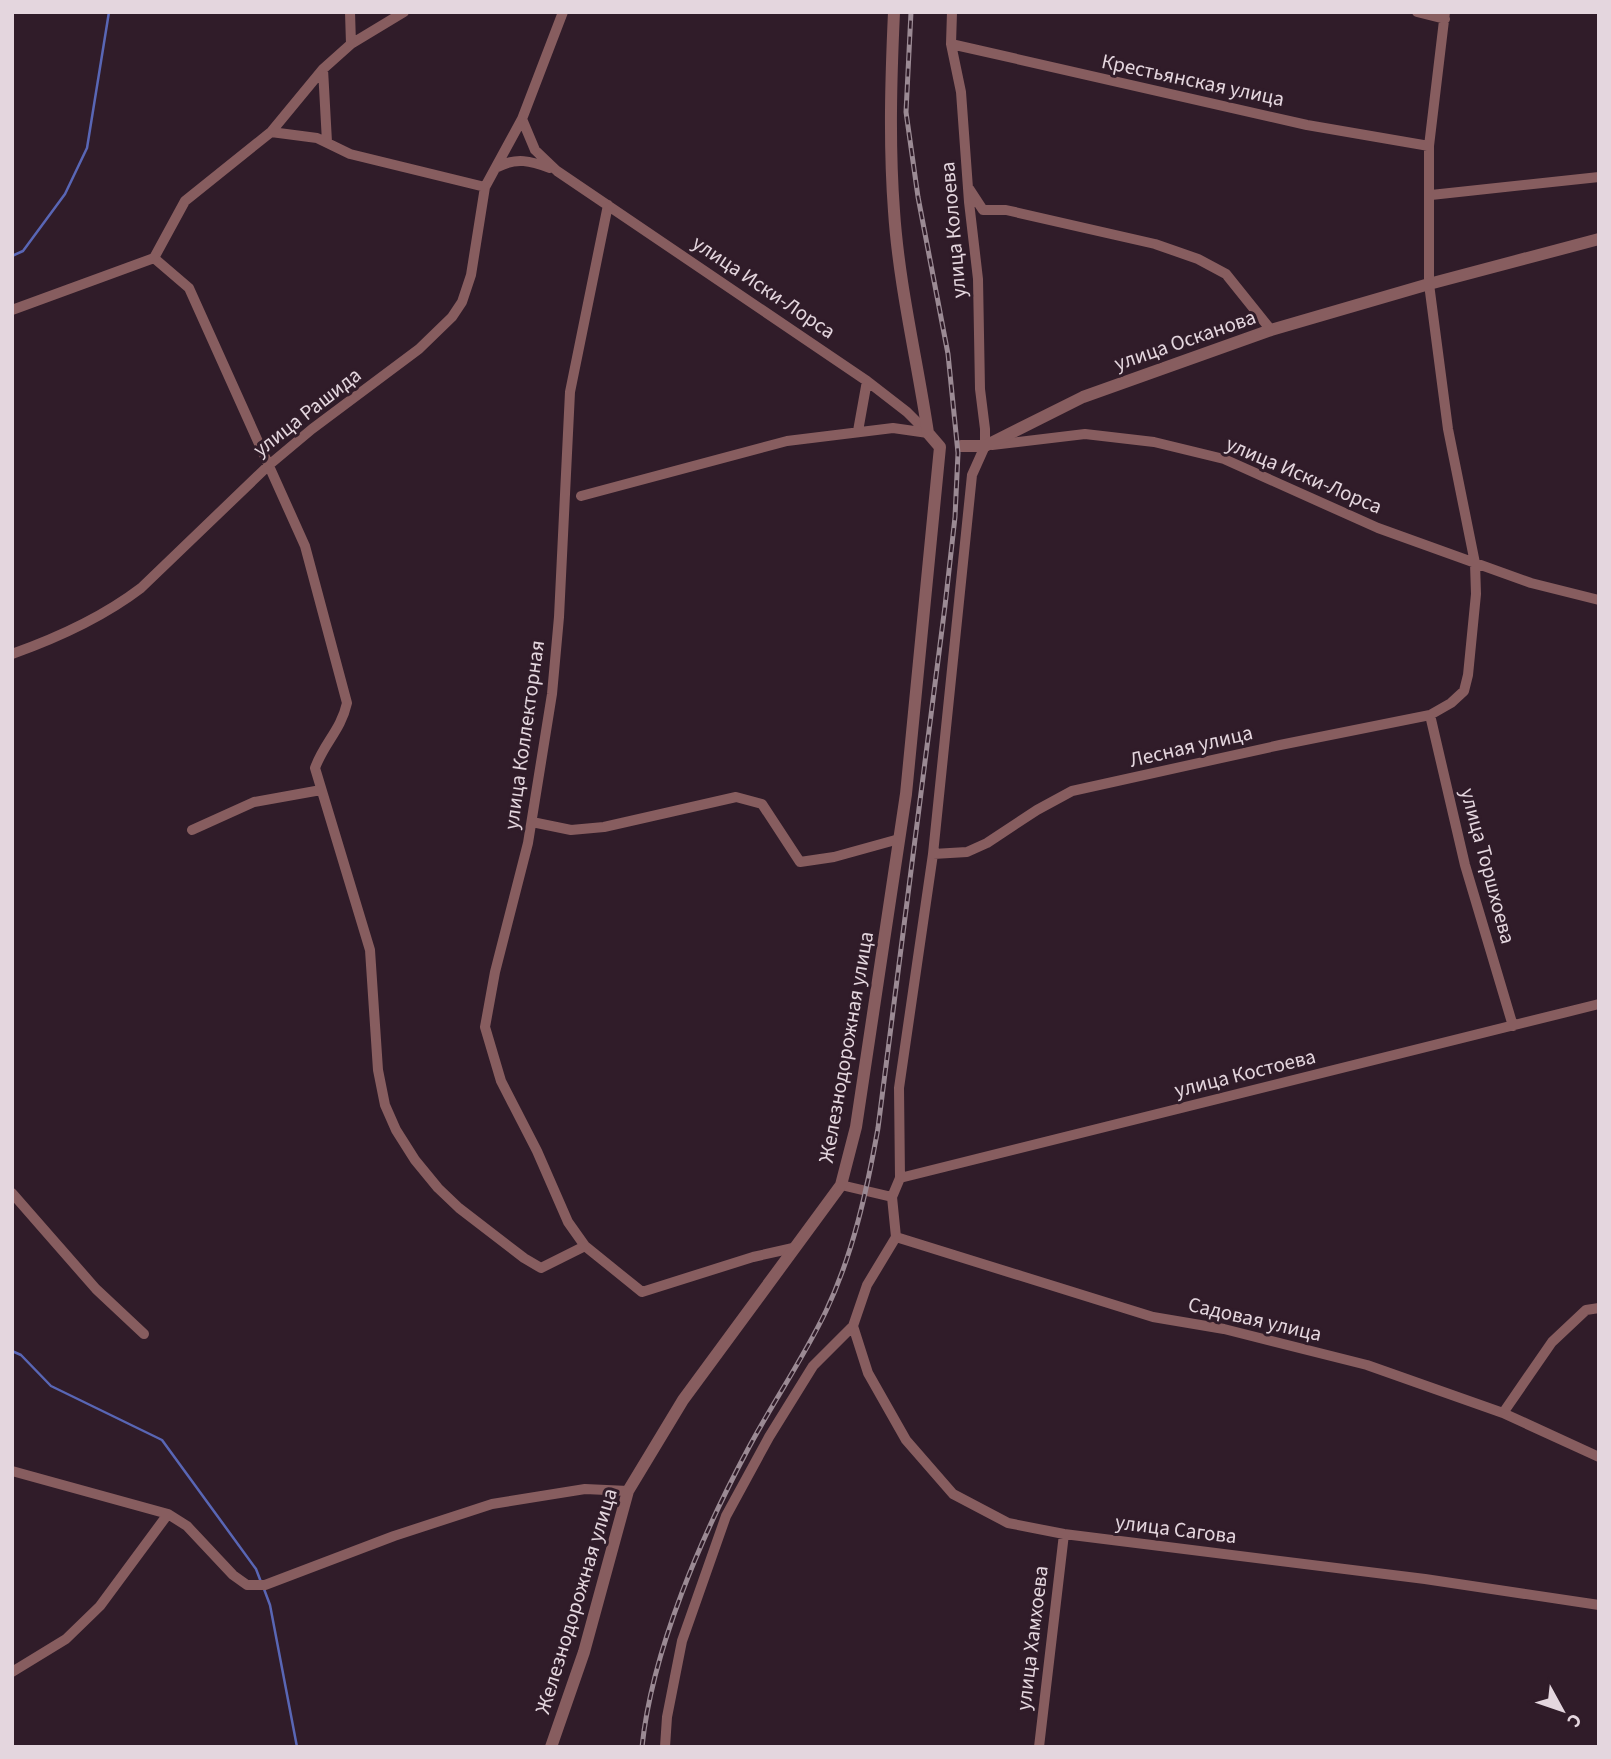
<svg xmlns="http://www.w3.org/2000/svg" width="1611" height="1759" font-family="'Source Sans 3',sans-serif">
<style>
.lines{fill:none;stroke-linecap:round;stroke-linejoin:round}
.stream{stroke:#5966b5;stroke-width:2.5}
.minor{stroke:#875d5f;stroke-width:10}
.tertiary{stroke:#875d5f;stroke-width:12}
.rail-casing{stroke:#9b8a94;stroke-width:5}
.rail{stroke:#301c29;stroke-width:2.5;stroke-dasharray:8;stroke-linecap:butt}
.labels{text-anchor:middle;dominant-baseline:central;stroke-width:6;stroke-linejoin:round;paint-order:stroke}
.street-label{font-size:21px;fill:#e4d6de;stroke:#301c29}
</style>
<rect width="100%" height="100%" fill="#301c29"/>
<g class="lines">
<path class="stream" d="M12 256 23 251 65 194 87 148 109 12
M12 1351 21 1355 51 1386 162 1440 256 1569 261 1582
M264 1589 270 1605 297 1747"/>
<path class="minor" d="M350 12 351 44
M563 12 522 119 535 150 557 171 867 381 907 412 928 433
M1417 12 1445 19
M951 44 1307 125 1429 146
M323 69 327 142
M271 132 317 138 350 154 485 187
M498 167C516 157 531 161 550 168
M968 187 983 210H1006L1155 244 1198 259 1226 274 1271 330
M1431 195 1599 177
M608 205 570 392 559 617 552 694 528 843 495 972 485 1027 501 1081 537 1151 568 1222 585 1246 642 1292 753 1257 793 1248
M154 258 189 288 305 546 347 703C341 730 324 743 315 768L370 950 378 1070 385 1105 396 1130 415 1160 438 1188 459 1208 524 1258 541 1268 585 1246
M12 310 154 258 185 201 271 132 323 69 351 44 404 12
M858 431 867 381
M992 445 1085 434 1154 442 1224 459 1378 528 1531 583 1599 600
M581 496 787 441 893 428 928 433
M12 654C57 638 103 617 141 588L269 465 312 429 419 349 452 317 462 302 471 275 485 187 522 119
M1430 715 1465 865 1513 1026
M532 822 571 830 604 827 736 797 762 804 800 862 834 857 899 839
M192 830 254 802 321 790
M933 854 967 852 987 843 1037 810 1072 791 1280 745 1430 715 1451 703 1464 691 1468 675 1476 594 1475 563 1448 429 1429 284V146L1445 12
M900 1178 1599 1004
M841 1185 892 1197
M12 1193 96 1289 144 1334
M896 1237 1153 1317 1224 1329 1367 1365 1503 1413 1599 1457
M853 1326 868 1373 906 1440 953 1494 1008 1523 1064 1534 1425 1579 1599 1605
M1503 1413 1552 1342 1586 1310 1599 1308
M12 1471 168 1514 187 1526 233 1575 247 1585H265L394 1536 492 1504 585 1489 628 1491
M12 1672 66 1639 100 1606 168 1514
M665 1747 667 1717 682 1641 726 1516 769 1437 813 1366 853 1326 867 1285 896 1237 892 1197 900 1178 899 1088 933 854 972 475 985 446V429L980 389 978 279 969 202 961 92 951 44 952 12
M1039 1747 1064 1534"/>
<path class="tertiary" d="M894 12C891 78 889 144 894 211 899 286 917 359 928 433L940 447
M961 446H985L1083 397 1271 330 1429 284 1599 239
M551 1747 584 1652 628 1491 683 1400 841 1185 856 1127 906 794 940 447"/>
<g class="rail-casing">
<path id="rail" d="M642 1747C652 1650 702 1535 748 1449 773 1402 803 1359 826 1311 853 1254 867 1190 878 1128L945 606 955 517 958 453 948 354 918 197 906 112 911 12"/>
</g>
<use href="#rail" class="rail"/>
</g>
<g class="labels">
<g class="street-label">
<text transform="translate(1193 80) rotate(12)">Крестьянская улица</text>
<text transform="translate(953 230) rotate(-95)">улица Колоева</text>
<text transform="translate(764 287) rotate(34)">улица Иски-Лорса</text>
<text transform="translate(1185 340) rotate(-19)">улица Осканова</text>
<text transform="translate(307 412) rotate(-38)">улица Рашида</text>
<text transform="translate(1304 475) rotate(23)">улица Иски-Лорса</text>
<text transform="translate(524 735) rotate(-82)">улица Коллекторная</text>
<text transform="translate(1191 746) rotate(-13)">Лесная улица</text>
<text transform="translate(1488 866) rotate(75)">улица Торшхоева</text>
<text transform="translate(846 1047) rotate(-80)">Железнодорожная улица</text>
<text transform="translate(1245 1073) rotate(-14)">улица Костоева</text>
<text transform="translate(1255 1319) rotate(13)">Садовая улица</text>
<text transform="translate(1176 1529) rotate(7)">улица Сагова</text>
<text transform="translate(576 1601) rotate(-73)">Железнодорожная улица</text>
<text transform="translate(1032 1638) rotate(-83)">улица Хамхоева</text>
</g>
</g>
<rect width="1611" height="1759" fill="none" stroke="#e4d6de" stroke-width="28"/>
<g transform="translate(1562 1710) rotate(130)" stroke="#301c29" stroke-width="5" paint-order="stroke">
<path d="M0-5L12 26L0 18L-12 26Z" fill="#e4d6de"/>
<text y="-10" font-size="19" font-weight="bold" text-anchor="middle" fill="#e4d6de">С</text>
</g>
</svg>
